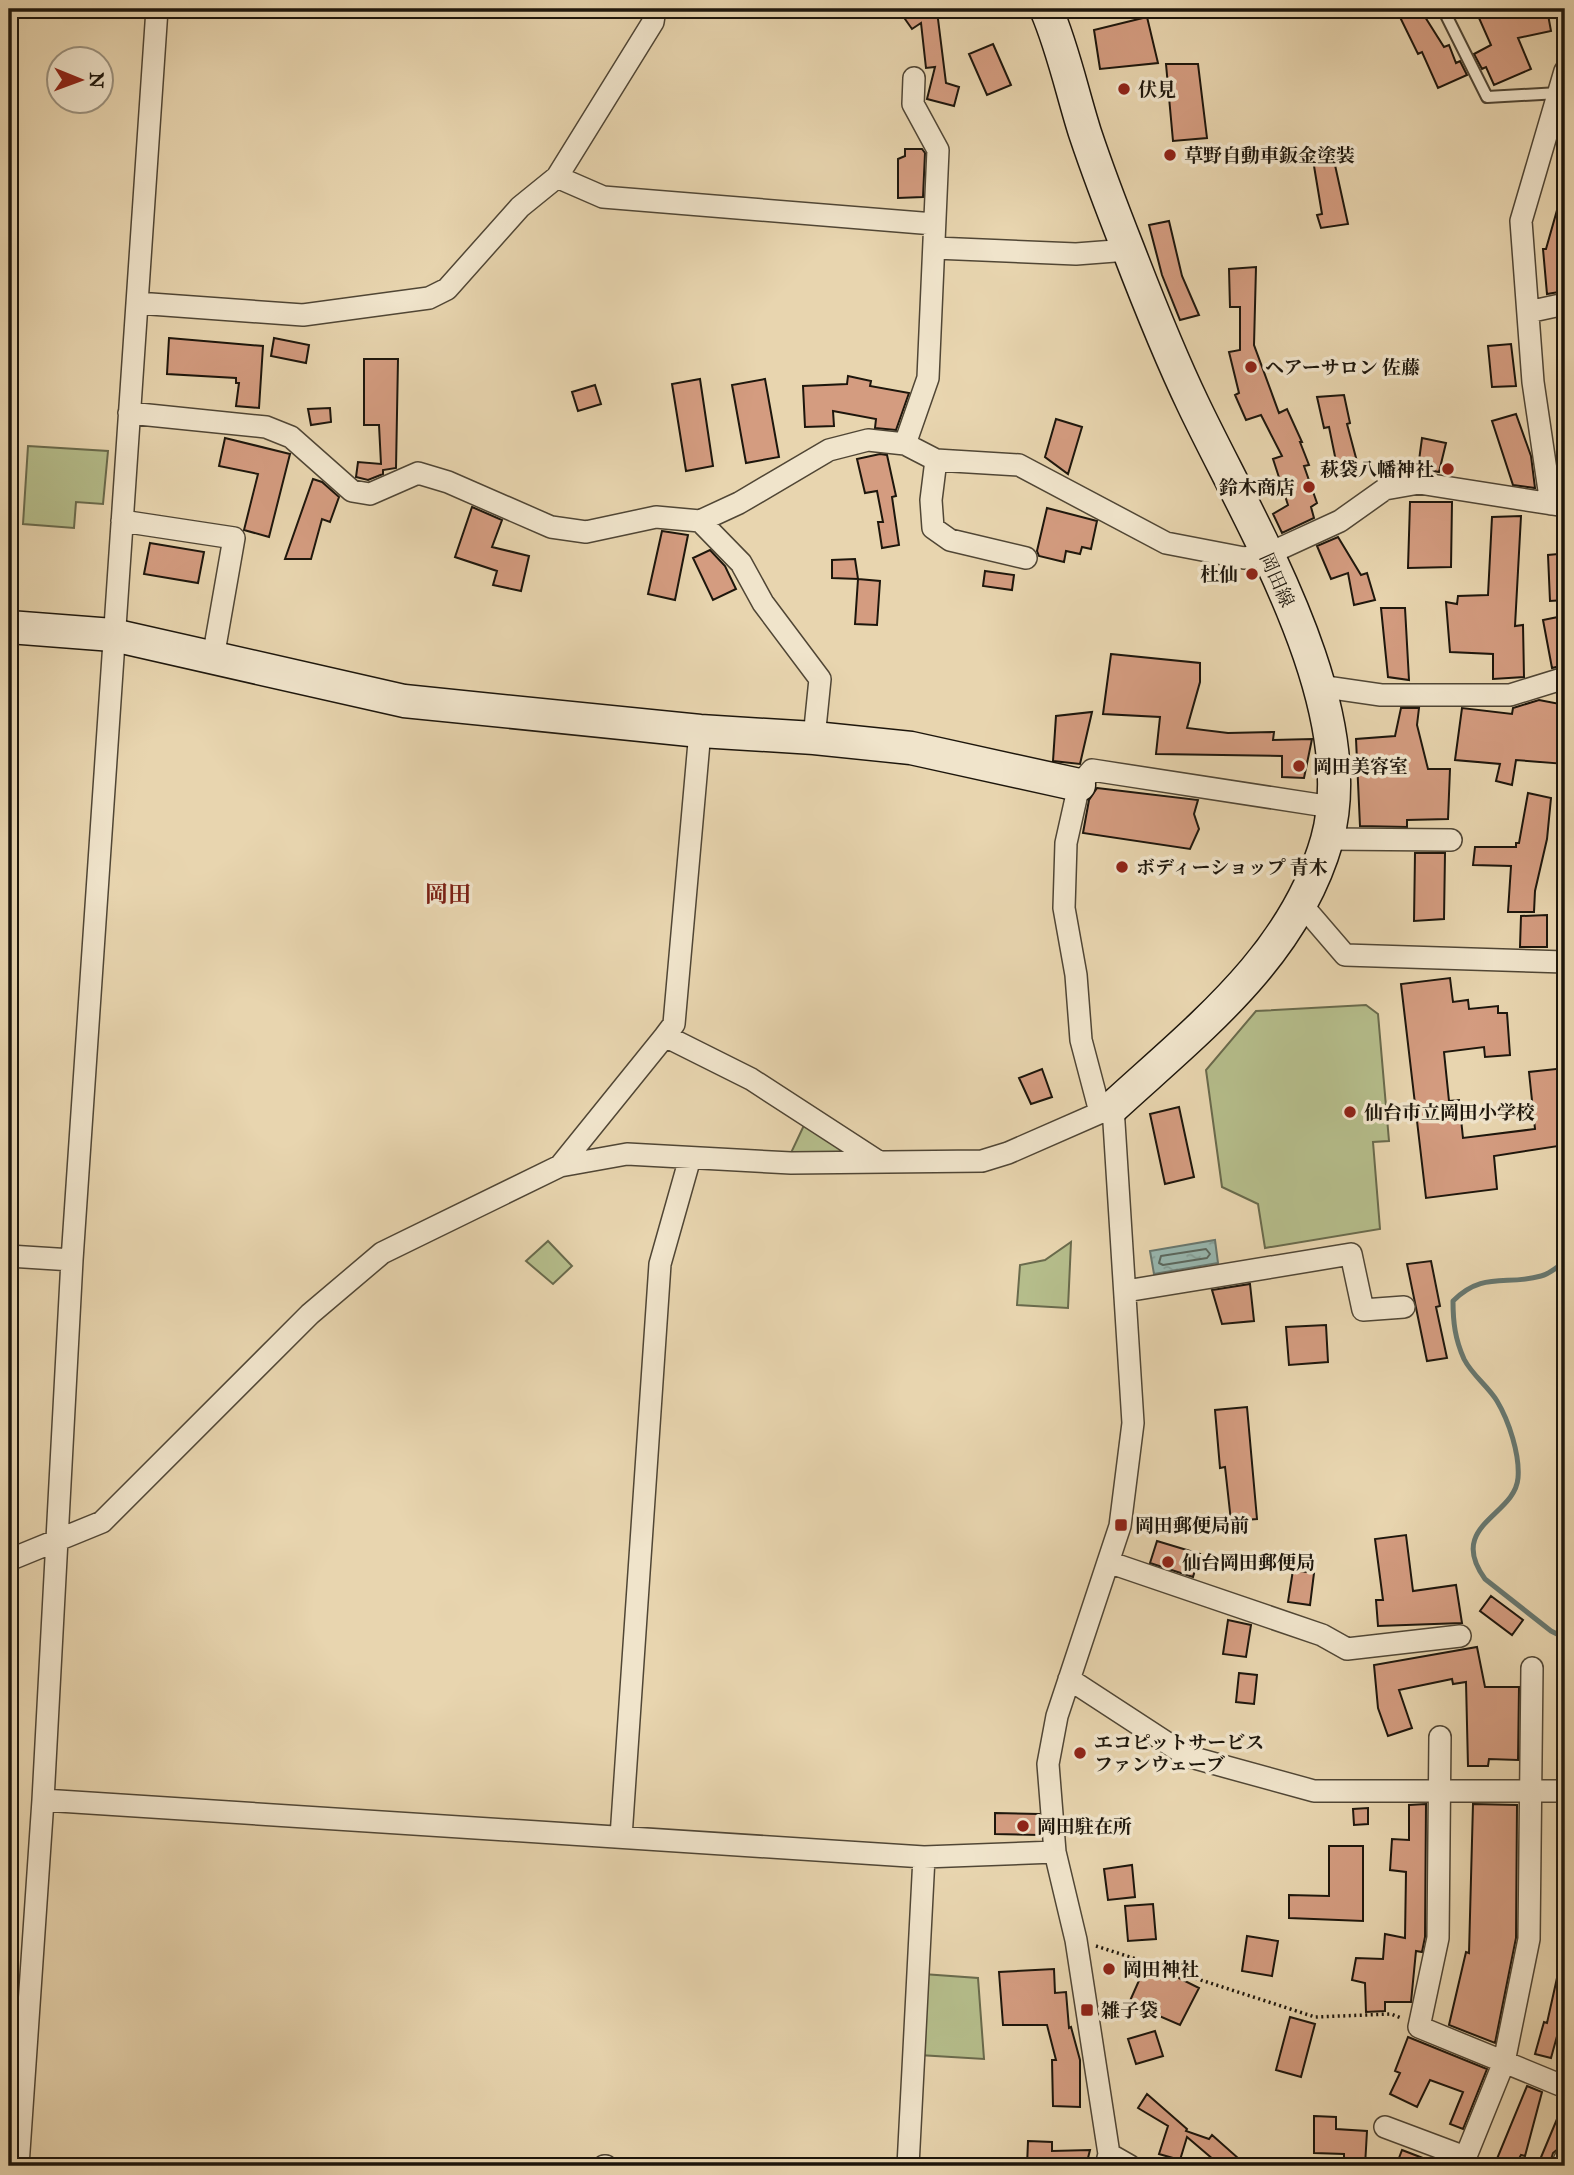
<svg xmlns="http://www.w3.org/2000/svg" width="1574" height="2175" font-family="'IM FELL Great Primer','Noto Serif JP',serif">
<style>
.grass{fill:#b5bd8b;stroke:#696a4c;stroke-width:2}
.water{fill:url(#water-ripples);stroke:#67776f;stroke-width:2}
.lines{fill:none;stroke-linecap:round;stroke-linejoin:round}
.shore{stroke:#5a675e;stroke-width:2}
.stream{stroke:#67776f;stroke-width:5}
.building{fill:#d49c80;stroke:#1d160c;stroke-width:2}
.lane-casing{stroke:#504635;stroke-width:14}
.street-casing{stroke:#504635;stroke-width:24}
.secondary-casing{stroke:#1d160c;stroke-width:35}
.path{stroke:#1d160c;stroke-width:3.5;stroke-dasharray:2 3.5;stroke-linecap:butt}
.lane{stroke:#f0e4cb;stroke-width:10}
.street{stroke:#f0e4cb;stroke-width:21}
.secondary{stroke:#f0e4cb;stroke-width:32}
.poi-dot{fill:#8f2418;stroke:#f0e4cb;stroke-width:2.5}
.labels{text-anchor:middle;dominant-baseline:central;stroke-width:7;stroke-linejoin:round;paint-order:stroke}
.poi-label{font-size:19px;font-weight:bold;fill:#1d160c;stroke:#f0e4cb;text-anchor:start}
.street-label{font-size:19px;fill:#1d160c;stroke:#f0e4cb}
.quarter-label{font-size:23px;font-weight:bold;fill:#7a1f14;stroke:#f0e4cb}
</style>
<defs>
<pattern id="water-ripples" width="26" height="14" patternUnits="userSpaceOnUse" patternTransform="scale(1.75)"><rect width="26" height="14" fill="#98b8b1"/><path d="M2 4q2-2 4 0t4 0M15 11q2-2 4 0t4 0" fill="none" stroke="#839d97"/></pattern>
</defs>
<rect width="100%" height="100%" fill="#e8d5af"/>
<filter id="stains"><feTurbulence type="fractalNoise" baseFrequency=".00286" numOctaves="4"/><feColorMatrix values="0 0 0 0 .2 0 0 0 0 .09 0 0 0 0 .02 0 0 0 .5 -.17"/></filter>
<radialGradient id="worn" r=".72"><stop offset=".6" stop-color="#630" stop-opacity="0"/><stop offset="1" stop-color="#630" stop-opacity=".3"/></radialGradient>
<path class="grass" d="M28 446 108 451 103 504 76 502 74 528 23 524Z
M1366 1005 1378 1014 1389 1141 1373 1142 1380 1229 1265 1248 1258 1204 1222 1187 1206 1070 1256 1011Z
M806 1121 841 1144V1153L789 1157Z
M548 1241 572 1266 553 1284 526 1261Z
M1071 1242 1068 1308 1017 1305 1020 1265 1045 1260Z
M923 1974 978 1978 984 2059 919 2055Z"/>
<path class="water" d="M1215 1240 1218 1263 1154 1274 1150 1251Z"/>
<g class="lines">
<path class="shore" d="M1206 1249 1210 1254 1207 1258 1163 1265 1159 1263 1161 1256Z"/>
<path class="stream" d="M1565 1262C1558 1266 1550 1274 1541 1276 1506 1286 1483 1271 1453 1301 1453 1322 1455 1339 1464 1359 1472 1375 1488 1386 1497 1401 1509 1421 1520 1455 1518 1478 1515 1516 1446 1525 1485 1579L1551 1631 1565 1638"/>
</g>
<path class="building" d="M898 9H940L937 11 946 83 959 87 954 106 927 99 935 67 926 68 921 23 912 29Z
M1396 9H1420L1444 47 1449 45 1456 63 1460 61 1467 75 1438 88 1422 52 1418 54Z
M1475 9H1547L1551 31 1518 38 1531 69 1494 85 1486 67 1482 69 1474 54 1491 45Z
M1147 17 1158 63 1100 69 1094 30Z
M993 44 1011 85 987 95 969 54Z
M1166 64H1198L1207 138 1173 141Z
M905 149H922L925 153 923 197 898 198V159L905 156Z
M1333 156 1348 224 1321 228 1317 215 1322 214 1313 160Z
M1561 196H1565V243L1558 265 1565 264V291L1547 294 1543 249H1546Z
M1169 221 1182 276 1199 315 1180 320 1162 275 1149 225Z
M1256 267 1254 345 1279 413 1287 409 1302 442H1300L1309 465 1304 466 1317 503 1311 507 1314 518 1282 533 1273 514 1288 505 1273 459 1282 456 1261 415 1246 420 1235 395 1239 393 1229 352 1240 350V307H1230L1229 269Z
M169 338 263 346 259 408 236 406 239 383H236V378L167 374Z
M274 338 309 345 306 363 271 356Z
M1511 344 1516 386 1492 387 1488 346Z
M364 359H398L396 468 383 470V474L368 480 356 477 358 462 381 464 379 425H364Z
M848 376 871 381 870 386 909 393 896 430 875 428 876 419 833 411 834 426 805 427 803 386 847 384Z
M700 379 713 466 686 471 672 384Z
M765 379 779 457 746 463 732 385Z
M595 385 601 404 578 411 572 392Z
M1344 395 1350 423 1347 424 1360 473 1339 476 1329 427 1324 428 1317 397Z
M330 408 331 422 311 425 308 409Z
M1516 414 1531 456 1535 488 1513 485 1492 421Z
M1056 419 1082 427 1068 474 1045 457Z
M225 438 290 454 269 537 244 530 258 474 219 466Z
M1422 438 1446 443 1439 472 1418 468Z
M1565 450V490L1562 491 1557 452Z
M880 454 887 455 896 496 892 497 899 545 882 548 878 522H883L877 491 865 493 857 459Z
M313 479 322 482 339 497 330 522 322 519 311 559H285Z
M1410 502H1452L1451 567 1408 568Z
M472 507 502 520 492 547 529 556 521 591 493 585 497 571 455 557Z
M1047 508 1097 521 1091 549 1082 547 1080 554 1066 551 1064 562 1039 556 1037 551Z
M1521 516 1515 626 1523 625 1524 677 1493 679V654L1450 652 1446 602 1457 604 1458 596 1488 595 1492 517Z
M662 531 688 535 675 600 648 594Z
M1338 537 1361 575 1367 573 1375 600 1354 605 1348 573 1331 579 1317 546Z
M150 543 204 552 198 583 144 574Z
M710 550 725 566 736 589 713 600 693 558Z
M1558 554 1565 600 1550 601 1548 555Z
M855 559 858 579 832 578V560Z
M985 571 1014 575 1012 590 983 586Z
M858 579 880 581 877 625 855 624Z
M1381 608H1405L1409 680 1388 677Z
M1558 617 1565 665 1552 668 1543 620Z
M1111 654 1200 663V682L1187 728 1228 733 1274 732 1273 740 1312 739 1304 778 1282 777V756L1156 754 1160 717 1103 714Z
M1539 700 1565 705V764L1516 760 1512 785 1496 781 1500 764 1455 760 1462 708 1512 714 1513 708Z
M1401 708H1419L1417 725 1428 769H1450L1448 819 1407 820V827L1360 826 1356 739 1395 736Z
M1092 712 1080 764 1053 761 1056 716Z
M1097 788 1198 800 1194 814 1199 829 1190 849 1083 833 1089 800Z
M1528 793 1551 798 1547 839 1535 891 1534 912H1508L1511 866 1473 865 1475 847H1516V843H1519Z
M1415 853H1445L1444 919 1414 921Z
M1547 915V947H1520L1521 916Z
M1450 978 1453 1002 1468 1000 1469 1009 1498 1006V1013H1507L1510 1055 1485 1057 1484 1047 1444 1052 1449 1101 1459 1100 1463 1138 1535 1129 1529 1072 1565 1068V1145L1494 1156 1497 1189 1426 1198 1401 984Z
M1042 1069 1052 1097 1031 1104 1019 1078Z
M1179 1107 1194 1177 1165 1184 1150 1114Z
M1431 1261 1440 1306 1436 1307 1447 1358 1427 1361 1407 1264Z
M1250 1284 1254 1321 1222 1324 1212 1290Z
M1326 1325 1328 1362 1289 1365 1286 1327Z
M1247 1407 1257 1519 1231 1521 1225 1467 1220 1468 1215 1410Z
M1406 1535 1413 1591 1456 1585 1462 1623 1378 1626 1376 1600H1383L1375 1539Z
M1157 1541 1200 1554 1193 1577 1150 1563Z
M1293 1570 1314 1573 1310 1605 1288 1602Z
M1491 1596 1523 1620 1512 1635 1480 1611Z
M1228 1620 1251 1625 1246 1657 1223 1654Z
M1477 1647 1485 1687H1519L1518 1760 1489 1759 1488 1766H1468L1466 1682 1453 1684 1452 1679 1399 1690 1412 1728 1388 1736 1378 1708 1374 1665Z
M1239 1673 1257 1675 1254 1704 1236 1702Z
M1426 1804 1425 1937 1422 1952 1416 1951 1411 2002H1385V2011L1366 2012 1365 1983 1352 1980 1356 1958 1383 1959 1385 1934 1405 1938 1406 1872 1390 1870 1392 1839 1409 1840V1805Z
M1473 1804 1517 1805 1516 1938 1495 2043 1449 2025 1466 1952 1469 1953Z
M1368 1808V1824L1354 1825 1353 1809Z
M995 1813 1039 1814 1040 1835 995 1834Z
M1329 1846H1363V1921L1289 1918V1895L1329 1896Z
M1132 1865 1135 1897 1108 1900 1104 1869Z
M1153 1904 1156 1939 1128 1941 1125 1906Z
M1247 1936 1278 1941 1272 1976 1242 1971Z
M1145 1967 1175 1980 1177 1977 1199 1988 1180 2025 1129 2003Z
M1054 1969 1055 1993 1066 1992 1069 2028 1071 2027 1080 2060V2107L1053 2106 1052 2060H1056L1047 2025H1003L999 1972Z
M1559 1969 1565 1970V2007L1551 2058 1535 2054 1544 2022 1547 2023Z
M1290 2017 1315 2024 1301 2077 1276 2070Z
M1155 2031 1163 2056 1136 2064 1128 2039Z
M1408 2037 1487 2069 1463 2129 1450 2124 1463 2092 1430 2080 1417 2107 1390 2094 1400 2073 1395 2071Z
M1527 2086 1542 2092 1525 2156 1521 2155 1515 2166H1494Z
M1147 2094 1187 2129 1186 2131 1209 2139 1212 2135 1238 2158 1231 2166H1221L1187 2137 1180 2160 1159 2154 1168 2126 1138 2108Z
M1565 2100V2143L1553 2153 1549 2166 1539 2162Z
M1314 2116 1336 2117V2129L1367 2131 1365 2166 1344 2165V2154L1314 2153Z
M1028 2141 1052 2142V2151L1090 2150 1086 2166H1027Z
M1402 2150 1441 2165V2166H1396Z"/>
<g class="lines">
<g class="lane-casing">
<path id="lane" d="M1443 9 1487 97 1559 93"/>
</g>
<g class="street-casing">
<path id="street" d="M557 177 603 197 934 224
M935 248 1076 254 1128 250
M137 303 303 315 429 298 447 289 520 207 557 177 653 22 655 9
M1528 312 1565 304
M129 413 266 427 291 437 352 491 370 494 418 473 448 482 551 527 586 532 656 517 700 521 739 503 829 450 868 440 905 444 936 460 1019 465 1166 543 1244 558 1266 555 1340 521 1385 489 1419 483 1565 506
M905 444 928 378 938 150 913 104 914 78
M936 460 931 500 933 528 950 540 1026 558
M1551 504 1533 382 1521 221 1565 71
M122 521 234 538 213 658
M700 521 741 563 763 603 820 679 814 738
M1319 686 1381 695H1510L1565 678
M700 731 674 1024 665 1036 751 1079 879 1162
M1327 839 1451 840
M1302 905 1345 955 1565 962
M1100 1112 1081 1040 1076 975 1064 908 1066 843 1079 785 1092 770 1332 807
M560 1166 665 1036
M9 1256 72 1260
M1126 1291 1351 1254 1363 1310 1404 1307
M9 1560 102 1522 310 1314 382 1253 560 1166 627 1154 791 1163 982 1161 1008 1153 1113 1107 1133 1423 1120 1526 1057 1716 1048 1764 1055 1852 1076 1940 1109 2154 1106 2166
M1108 1562 1322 1635 1347 1649 1460 1636
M1069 1679 1187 1756 1314 1791H1565
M1440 1737 1438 1938 1419 2027 1565 2087
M43 1800 924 1857 1055 1852
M621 1837 660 1264 690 1158
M1385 2127 1465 2157
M1109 2154 1130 2166
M18 2166 43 1800 72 1260 157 9
M604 2166H606
M908 2166 924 1857
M1462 2166 1504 2062 1529 1939 1532 1668
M1562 2166 1565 2159"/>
</g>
<g class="secondary-casing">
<path id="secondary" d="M1046 9C1063 48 1072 92 1085 133 1098 172 1113 211 1128 249 1148 301 1169 354 1193 404 1249 522 1364 706 1327 840 1294 956 1198 1029 1113 1107
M9 627 113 635 404 701 700 731 814 738 911 748 1079 785"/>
</g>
<path class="path" d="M1096 1946 1315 2017 1391 2014 1401 2018"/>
<use href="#lane" class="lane"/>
<use href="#street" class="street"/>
<use href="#secondary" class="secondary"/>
</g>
<g class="poi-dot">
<circle cx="1124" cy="89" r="7"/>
<circle cx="1170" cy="155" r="7"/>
<circle cx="1251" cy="367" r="7"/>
<circle cx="1448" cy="469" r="7"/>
<circle cx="1309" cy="487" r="7"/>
<circle cx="1252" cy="574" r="7"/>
<circle cx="1299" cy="766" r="7"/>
<circle cx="1122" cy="867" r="7"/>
<circle cx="1350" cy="1112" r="7"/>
<rect x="1114" y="1518" width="14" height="14" rx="3.5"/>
<circle cx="1168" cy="1562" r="7"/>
<circle cx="1080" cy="1753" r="7"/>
<circle cx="1023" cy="1826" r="7"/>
<circle cx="1109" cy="1969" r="7"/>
<rect x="1080" y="2003" width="14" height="14" rx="3.5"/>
</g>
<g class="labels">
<g class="poi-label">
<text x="1138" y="89">伏見</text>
<text x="1184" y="155">草野自動車鈑金塗装</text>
<text x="1265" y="367">ヘアーサロン 佐藤</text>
<text x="1434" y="469" text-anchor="end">萩袋八幡神社</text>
<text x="1295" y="487" text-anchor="end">鈴木商店</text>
<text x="1238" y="574" text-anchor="end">杜仙</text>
<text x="1313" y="766">岡田美容室</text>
<text x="1136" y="867">ボディーショップ 青木</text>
<text x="1364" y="1112">仙台市立岡田小学校</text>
<text x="1135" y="1525">岡田郵便局前</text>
<text x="1182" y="1562">仙台岡田郵便局</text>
<text x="1094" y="1742">エコピットサービス<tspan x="1094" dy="22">ファンウェーブ</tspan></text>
<text x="1037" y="1826">岡田駐在所</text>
<text x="1123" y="1969">岡田神社</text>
<text x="1101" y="2010">雑子袋</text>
</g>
<g class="street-label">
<text transform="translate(1277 580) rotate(66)">岡田線</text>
</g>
<g class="quarter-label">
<text x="448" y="894">岡田</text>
</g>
</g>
<rect width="1574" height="2175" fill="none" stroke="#e8d5af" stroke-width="35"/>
<rect x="10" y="10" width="1553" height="2154" fill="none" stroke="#1d160c" stroke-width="3.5"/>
<rect x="18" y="18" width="1539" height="2140" fill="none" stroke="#1d160c" stroke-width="2"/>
<g transform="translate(80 80) rotate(91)"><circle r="33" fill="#f0e4cb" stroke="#9c927f" stroke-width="2"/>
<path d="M0-5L12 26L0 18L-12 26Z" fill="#8f2418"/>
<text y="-10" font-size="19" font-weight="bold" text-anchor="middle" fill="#1d160c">N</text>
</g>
<rect width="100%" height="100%" filter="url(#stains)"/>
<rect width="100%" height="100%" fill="url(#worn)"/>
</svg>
